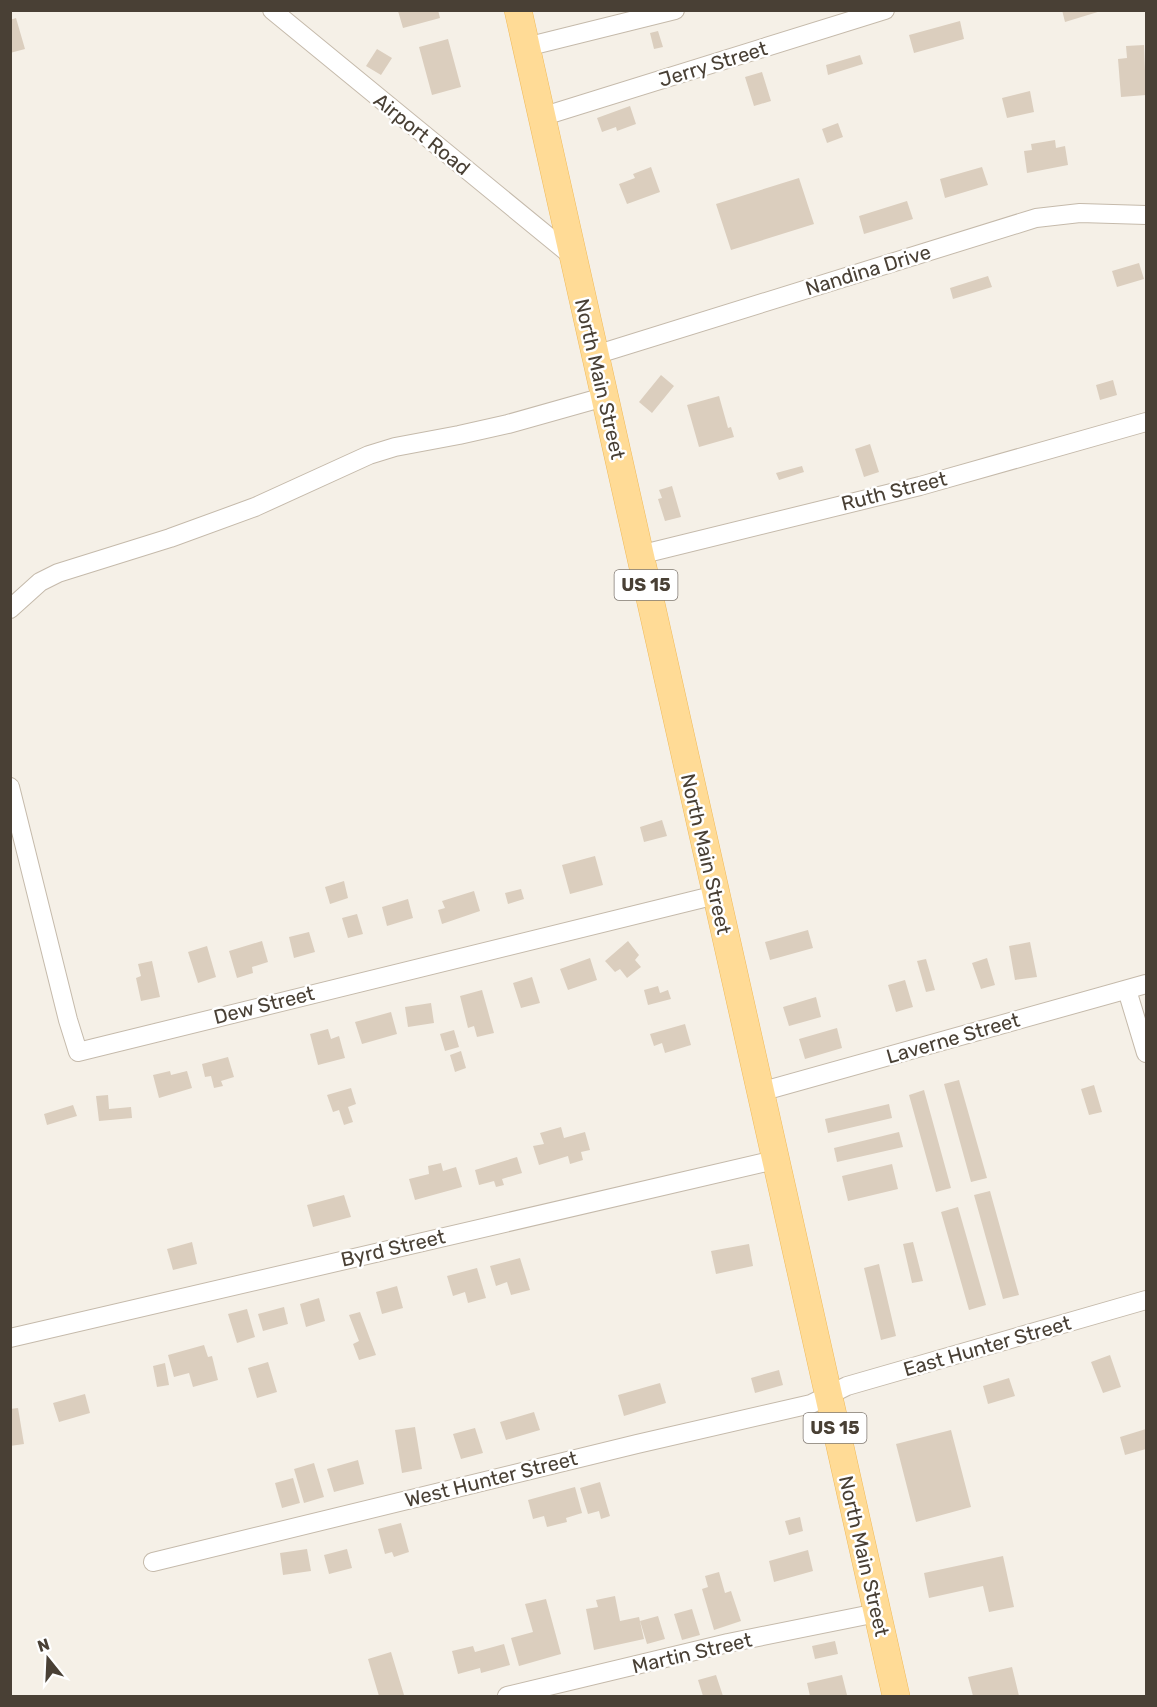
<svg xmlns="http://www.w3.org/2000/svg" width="1157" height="1707" font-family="Rubik,sans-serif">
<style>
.building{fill:#dbcebe}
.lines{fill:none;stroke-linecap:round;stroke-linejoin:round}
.street-casing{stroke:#c5baab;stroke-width:20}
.primary-casing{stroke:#f0ba5a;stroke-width:28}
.street{stroke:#fff;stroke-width:18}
.primary{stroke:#ffdb96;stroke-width:27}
.labels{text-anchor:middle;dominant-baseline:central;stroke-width:5;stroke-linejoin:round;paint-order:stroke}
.shield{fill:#fff;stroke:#807972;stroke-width:1.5}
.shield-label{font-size:18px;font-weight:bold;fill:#494035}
.street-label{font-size:20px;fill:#494035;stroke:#fff}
</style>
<rect width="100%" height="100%" fill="#f5f0e7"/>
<path class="building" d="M399 10H438L440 18 403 28 398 11Z
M1062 10H1101V11L1065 22Z
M16 18 25 49 10 53V20Z
M960 21 964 39 914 53 909 35Z
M658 31 663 47 654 49 650 33Z
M448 39 461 87 432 95 419 47Z
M1144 45 1146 95 1121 97 1118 59 1127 58 1126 46Z
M377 49 392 58 381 75 366 66Z
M860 55 863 64 828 75 826 65Z
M762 72 771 101 754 106 745 77Z
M1030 91 1034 112 1007 118 1002 98Z
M630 106 636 124 617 131 616 127 602 132 597 118Z
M838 123 843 137 827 143 822 129Z
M1055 140 1056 148 1065 146 1068 165 1027 173 1024 151 1032 150 1031 144Z
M651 167 660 192 627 204 619 184 635 178 633 174Z
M982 167 988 185 945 198 940 179Z
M799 178 814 224 731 250 716 204Z
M907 201 913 219 864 234 859 216Z
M1139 263 1144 279 1117 287 1112 271Z
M988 276 992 287 953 299 950 288Z
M661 375 674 386 652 413 639 402Z
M1113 380 1117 395 1100 400 1096 385Z
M719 396 728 428 731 427 734 437 699 447 687 405Z
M870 444 879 472 864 477 855 449Z
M802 466 804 472 779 480 776 473Z
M672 486 681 517 665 521 658 499 662 498 659 490Z
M662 820 667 836 644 842 640 827Z
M595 856 603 885 570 894 562 865Z
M344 881 348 898 330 904 325 887Z
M521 889 524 899 508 904 505 893Z
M474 891 480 911 442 924 438 910 445 908 442 901Z
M408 899 413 918 387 926 382 907Z
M357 914 363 934 348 938 342 918Z
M808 930 813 948 770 960 765 942Z
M309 932 315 952 294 958 289 937Z
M262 941 268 962 252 967 253 973 237 978 229 951Z
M628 941 639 955 635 960 641 967 627 978 620 969 615 972 605 961Z
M1030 942 1037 977 1015 980 1009 946Z
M207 946 216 977 198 983 188 952Z
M590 958 597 980 568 990 560 969Z
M987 958 995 985 981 989 972 963Z
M926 959 935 990 926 992 917 961Z
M152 961 160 997 141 1001 136 978 141 976 138 964Z
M532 977 540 1003 521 1008 513 983Z
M905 980 913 1007 896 1012 888 985Z
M658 986 660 993 668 990 671 999 648 1005 644 990Z
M482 990 494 1033 477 1037 474 1026 468 1028 460 996Z
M816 997 821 1017 789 1026 783 1007Z
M431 1003 434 1023 408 1027 405 1007Z
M391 1012 397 1034 362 1044 355 1022Z
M685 1024 691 1045 665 1053 662 1043 654 1046 650 1034Z
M837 1028 842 1048 805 1059 799 1039Z
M328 1029 331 1039 339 1036 345 1058 318 1065 310 1034Z
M454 1030 459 1047 445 1051 440 1034Z
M461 1051 466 1068 455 1072 450 1055Z
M228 1057 234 1077 221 1081 223 1086 214 1088 211 1076 205 1077 202 1064Z
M170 1071 171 1075 187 1071 192 1088 159 1098 153 1075Z
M959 1080 987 1178 971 1182 944 1084Z
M1094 1085 1102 1112 1089 1115 1081 1089Z
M351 1088 356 1104 348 1107 353 1122 344 1125 339 1110 333 1112 327 1095Z
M924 1090 951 1188 936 1192 909 1095Z
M108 1095 109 1109 131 1107 132 1118 99 1121 96 1096Z
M889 1104 892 1118 828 1133 825 1119Z
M73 1105 77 1116 47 1125 44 1114Z
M561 1127 564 1138 585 1132 590 1150 581 1152 583 1160 570 1164 568 1156 539 1165 533 1146 544 1144 540 1133Z
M899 1132 903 1147 837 1162 834 1148Z
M517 1157 522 1173 502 1179 504 1185 496 1187 494 1181 479 1185 475 1170Z
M441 1163 443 1171 456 1167 462 1187 415 1200 409 1179 429 1174 428 1166Z
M892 1164 898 1189 848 1201 842 1176Z
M990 1191 1019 1295 1003 1299 974 1195Z
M344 1195 351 1217 313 1227 307 1205Z
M958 1207 986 1305 969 1310 941 1212Z
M192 1242 197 1264 173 1270 167 1249Z
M913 1242 923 1281 912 1283 903 1244Z
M749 1244 753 1266 716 1274 711 1251Z
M520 1258 530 1290 511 1295 507 1282 496 1286 490 1266Z
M879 1264 896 1336 881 1340 864 1268Z
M477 1268 486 1298 468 1303 465 1292 453 1296 447 1276Z
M397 1286 403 1308 382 1314 376 1292Z
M319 1298 325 1321 306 1327 300 1304Z
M284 1307 288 1324 263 1331 258 1314Z
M247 1309 255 1337 237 1343 228 1314Z
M360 1312 376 1355 359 1360 353 1344 359 1341 349 1315Z
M204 1345 208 1357 212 1356 218 1380 193 1387 189 1373 174 1377 168 1355Z
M1110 1355 1121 1387 1103 1393 1091 1362Z
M268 1362 277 1392 257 1398 248 1368Z
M165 1363 169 1385 157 1387 153 1366Z
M779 1370 783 1385 755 1393 751 1378Z
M1009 1378 1015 1396 988 1404 983 1386Z
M660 1383 666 1403 624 1416 618 1395Z
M85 1394 90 1413 59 1422 53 1403Z
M18 1408 24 1444 10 1446V1409Z
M534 1412 540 1430 506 1440 500 1422Z
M415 1427 422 1469 402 1473 395 1430Z
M475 1428 483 1453 461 1459 453 1434Z
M1146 1429V1449L1125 1455 1120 1437Z
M951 1430 971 1507 916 1522 896 1444Z
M358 1460 364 1484 334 1492 327 1469Z
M314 1463 324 1497 304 1503 294 1469Z
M293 1478 300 1503 282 1508 275 1483Z
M600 1482 610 1516 601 1519 599 1511 588 1514 580 1488Z
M575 1487 582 1513 566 1518 567 1522 547 1527 544 1516 533 1519 528 1500Z
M800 1517 803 1531 789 1535 785 1521Z
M401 1523 409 1552 394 1557 392 1552 385 1554 378 1529Z
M307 1549 311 1571 283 1575 280 1553Z
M347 1549 352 1568 329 1574 324 1555Z
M808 1550 813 1571 774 1582 769 1561Z
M1003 1556 1014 1607 989 1612 983 1586 929 1598 924 1573Z
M719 1572 725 1593 731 1591 741 1621 714 1630 702 1589 708 1587 705 1576Z
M615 1596 620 1621 639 1617 644 1639 594 1650 586 1609 598 1607 596 1600Z
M546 1599 561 1654 519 1666 511 1638 533 1632 525 1604Z
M692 1609 700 1635 682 1640 674 1614Z
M658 1616 665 1639 647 1644 640 1621Z
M835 1641 838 1654 815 1659 812 1646Z
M504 1644 510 1665 481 1673 480 1668 458 1674 452 1651 473 1646 475 1652Z
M391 1652 404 1695 379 1696 368 1659Z
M1012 1667 1019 1696H973L968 1677Z
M716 1675 723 1696H703L698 1680Z
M842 1675 847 1695 810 1696 807 1683Z"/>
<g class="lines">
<g class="street-casing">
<path id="street" d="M272 10 572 256
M526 47 675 10
M541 117 885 10
M595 355 1036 218 1080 213 1146 215
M639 555 920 486 1146 422
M10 609 40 582 58 573 170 538 255 507 369 455 395 447 459 435 508 424 604 397
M10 787 68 1020 78 1052 716 895
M1127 990 1146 1053
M760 1092 1146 984
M10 1338 775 1160
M153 1562 637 1444 811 1404 847 1386 1146 1300
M507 1696 728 1643 877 1613"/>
</g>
<g class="primary-casing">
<path id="primary" d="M518 10 896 1696"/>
</g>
<use href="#street" class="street"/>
<use href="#primary" class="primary"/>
</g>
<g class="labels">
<g class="shield">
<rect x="614.5" y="570" width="63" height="30" rx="4.5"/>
<rect x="803.5" y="1413" width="63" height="30" rx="4.5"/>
</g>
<g class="shield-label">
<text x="646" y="585">US 15</text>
<text x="835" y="1428">US 15</text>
</g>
<g class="street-label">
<text transform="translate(713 64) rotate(-17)">Jerry Street</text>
<text transform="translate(422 134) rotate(39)">Airport Road</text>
<text transform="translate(868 270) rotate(-17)">Nandina Drive</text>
<text transform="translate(600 379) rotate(77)">North Main Street</text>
<text transform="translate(894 491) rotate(-14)">Ruth Street</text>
<text transform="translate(706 854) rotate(77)">North Main Street</text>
<text transform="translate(264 1005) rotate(-14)">Dew Street</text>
<text transform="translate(953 1038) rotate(-16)">Laverne Street</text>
<text transform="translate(393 1248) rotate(-13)">Byrd Street</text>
<text transform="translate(987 1346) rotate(-16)">East Hunter Street</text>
<text transform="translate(491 1479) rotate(-14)">West Hunter Street</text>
<text transform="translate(864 1556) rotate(77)">North Main Street</text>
<text transform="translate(692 1653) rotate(-13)">Martin Street</text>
</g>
</g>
<rect width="1157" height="1707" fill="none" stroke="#494035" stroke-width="24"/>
<g transform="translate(48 1659) rotate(342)" stroke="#ffffff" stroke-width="4.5" paint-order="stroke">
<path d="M0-4.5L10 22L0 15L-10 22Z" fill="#494035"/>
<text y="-9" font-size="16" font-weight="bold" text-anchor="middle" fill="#494035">N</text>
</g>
</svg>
